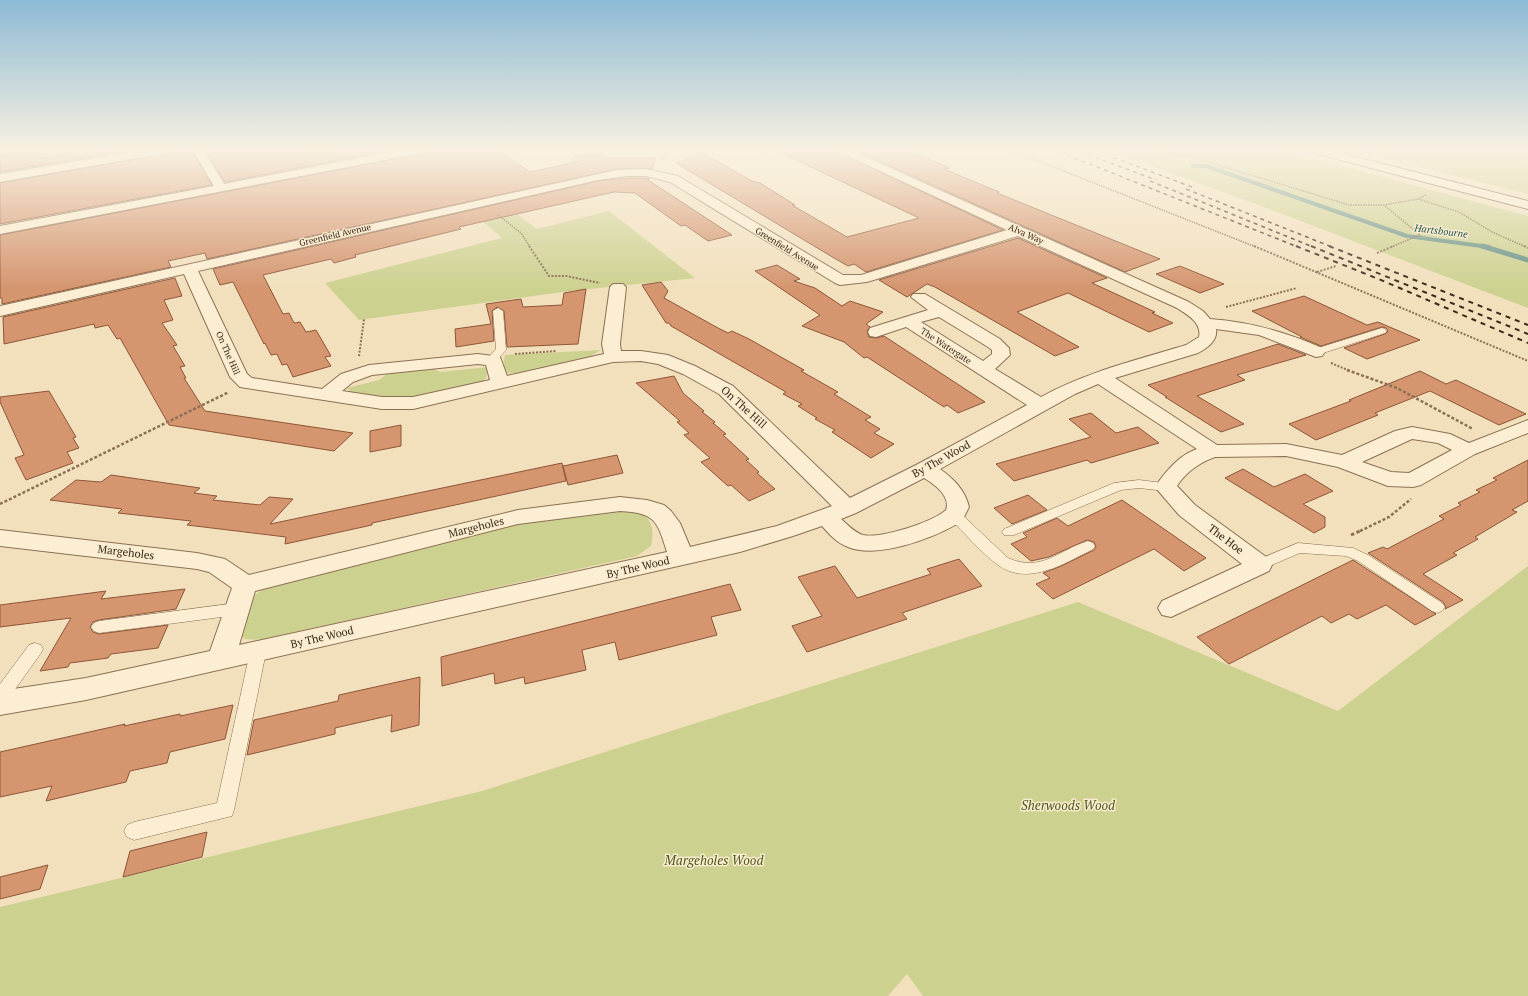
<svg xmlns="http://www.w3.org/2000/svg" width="1528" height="996" font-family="'PT Serif',serif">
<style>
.green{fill:#cdd190}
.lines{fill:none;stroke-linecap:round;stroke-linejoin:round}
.stream-far1{stroke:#689286;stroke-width:4}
.stream{stroke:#689286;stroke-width:5}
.building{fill:#d4956f;stroke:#8e5638}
.lane-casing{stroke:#8c7054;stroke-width:1}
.street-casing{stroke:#8c7054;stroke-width:2}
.secondary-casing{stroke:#6e5138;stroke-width:2}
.path-far3{stroke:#8c7054;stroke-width:1.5;stroke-dasharray:1.5 1;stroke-linecap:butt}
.path-far2{stroke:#8c7054;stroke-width:2;stroke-dasharray:2 1.5;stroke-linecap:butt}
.path-far1{stroke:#8c7054;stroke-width:2.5;stroke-dasharray:3 2;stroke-linecap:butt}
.path{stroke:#8c7054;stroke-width:3;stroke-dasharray:3.5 2.5;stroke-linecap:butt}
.lane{fill:#fceed2;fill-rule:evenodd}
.street{fill:#fceed2;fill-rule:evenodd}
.secondary{fill:#fceed2;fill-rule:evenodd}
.rail-far1{stroke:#3a281b;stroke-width:1.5;stroke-dasharray:4 4;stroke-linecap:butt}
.rail{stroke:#3a281b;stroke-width:2;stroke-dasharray:5 5;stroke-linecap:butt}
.labels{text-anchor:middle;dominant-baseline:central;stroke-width:3;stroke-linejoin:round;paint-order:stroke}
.far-street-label{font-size:9px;fill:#3a281b;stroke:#f9ebce}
.far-water-label{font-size:10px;font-style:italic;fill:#285b56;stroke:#f9ebce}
.street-label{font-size:11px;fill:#3a281b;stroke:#f9ebce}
.near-park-label{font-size:13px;font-style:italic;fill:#4d591f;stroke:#f9ebce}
</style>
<rect width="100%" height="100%" fill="#f2e0bd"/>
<path class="green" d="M1104 149H1279L1528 216V308L1256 204Z
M1347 149H1528V194Z
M501 202 537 229 609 211 695 278 570 291 359 320 325 283 502 238 468 209Z
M601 350 588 358 518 374 507 373 502 370 505 355Z
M428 366 440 372 488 367 486 378 481 383 431 396 394 399 351 392 347 388 379 380 393 369Z
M626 509C649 512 656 524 651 546L637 556 260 640 245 639 236 632C243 608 243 601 266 588L513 524Z
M1528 566V996H923L907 974 888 996H0V907L482 791 1078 602 1338 711Z"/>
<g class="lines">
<path class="stream-far1" d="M1193 166H1206L1407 236 1489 247"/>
<path class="stream" d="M1482 246 1528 260"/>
</g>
<path class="building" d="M39 149V158L93 149H138L0 172V155Z
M177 149H191L212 185 0 224V183L171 153Z
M205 149H308V154L334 149H396L225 182Z
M432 149H496L530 172 580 161 574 156 603 153 607 158H656L652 169H617L207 259 205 253 168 261 171 267 2 304V298H0V235L426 153Z
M773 149H832L1003 230 866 272 854 264 848 266 834 258 676 163 701 152 752 181 760 183 795 205H792L847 237 919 218Z
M853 149H904L950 168 944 169 999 192 997 193 1160 259 1125 272Z
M627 178H649L648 180 732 235 708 241 685 225 681 226 635 193 614 192 459 227 461 229 355 255 356 257 334 263 331 259 263 275 283 314 289 313 294 323 300 322 306 332 316 330 331 356 325 357 331 366 293 377 287 364 282 365 277 354 271 355 265 343 264 344 233 282 220 285 213 269 598 181Z
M1018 238 1107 278 1092 283 1155 312 1152 313 1173 323 1149 332 1068 293 1017 312 1079 347 1055 356 935 287 927 284 907 297 879 280Z
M777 265 800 279 794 281 815 288 842 306 850 301 883 312 866 324 870 327 867 331 869 337 876 338 884 336 985 402 958 413 947 405 944 407 867 357 864 358 844 342 802 326 820 315 755 271Z
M1180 266 1224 284 1200 293 1156 274Z
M175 278 182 296 164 300 173 320 162 323 177 345 173 346 185 366 180 367 186 378H184L205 411 353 433 334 451 169 425 120 338 117 339 108 325 95 328 94 324 4 344 3 317Z
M661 282 668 291 664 298 718 328 728 333 732 331 749 339 804 370 801 371 838 392 834 394 871 417 865 420 880 429 874 433 894 444 871 458 832 432 835 430 815 419 817 418 798 406 802 404 783 394 786 392 671 326 669 323H666L642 285Z
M586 289 578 344 507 347 504 311 497 307 492 311 494 341 456 347 455 329 491 324 486 304 521 299 523 307 562 305 564 293Z
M1304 296 1367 325 1378 322 1420 340 1367 359 1344 348 1385 334 1388 331 1386 328 1382 327 1321 346 1300 337H1302L1252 311Z
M1278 344 1306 355 1237 375 1245 380 1197 396 1244 424 1221 432 1165 397H1167L1148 385Z
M1420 371 1446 384 1456 380 1526 414 1499 425 1430 391 1375 413 1378 415 1316 440 1289 424 1351 401 1349 400Z
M674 376 683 393 704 411 702 412 715 422 713 423 726 434 723 435 749 459 746 460 759 472 757 473 775 489 749 501 731 485 728 486 701 462 710 458 684 435 689 433 677 422 680 421 636 383Z
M49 391 76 437 73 438 79 448 67 452 73 463 26 480 15 458 24 455 0 402V397Z
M1091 413 1116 433 1138 427 1159 443 1091 463 1087 460 1014 481 996 464 1091 437 1069 419Z
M401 425V446L370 452V431Z
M617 455 623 473 568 485 563 466Z
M1528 460V501L1512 510 1517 512 1475 537 1478 539 1453 553 1457 555 1423 574 1463 600 1445 609 1446 607 1443 602 1368 553 1383 547 1387 549 1444 519 1439 516 1461 505 1458 503 1480 492 1476 490 1497 480 1493 478Z
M562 463 566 481 372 523V525L285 544 286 537 187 525 191 521 118 513 122 509 50 500 76 480 101 482 111 475 200 488 194 493 217 496 213 500 260 505 269 497 293 499 270 524Z
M1243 469 1274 487 1305 474 1333 491 1303 504 1325 517V527L1314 533 1225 478Z
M1028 495 1047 510 1012 524 994 508Z
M1122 500 1206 558 1184 571 1154 549 1053 599 1036 584 1050 578 1043 573 1059 567 1094 550 1096 547 1094 542 1087 540 1049 557 1031 561 1011 544 1027 537 1023 533 1057 518 1068 526Z
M959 559 982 586 902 613 907 619 807 652 792 626 822 616 798 577 835 566 857 598 931 574 927 569Z
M1353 560 1436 614 1415 625 1386 605 1357 619 1349 614 1331 623 1322 616 1229 664 1197 637Z
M730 584 741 610 711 617 717 635 619 660 615 642 582 650 586 670 525 684 524 677 495 684 494 673 442 686 441 657Z
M185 589 176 609 99 620 93 622 90 627 93 632 99 634 168 625 158 648 111 654 108 658 70 663 68 667 40 671 71 618 0 627V605L106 591 101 599Z
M420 677 419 725 391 732 392 715 335 728V734L247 755 254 720 338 701 339 695Z
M233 705 225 739 170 752 167 763 130 771 126 782 46 801 52 786 0 797V752L125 724 124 726 180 714V716Z
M207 832 202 857 123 877 130 851Z
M48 865 40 889 0 899V877Z"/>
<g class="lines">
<g class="lane-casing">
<path id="lane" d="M498 308 503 311 506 350 495 362 491 363 486 360 496 349 493 311Z
M1382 328 1385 329 1387 331 1385 333 1320 354 1316 355 1311 352 1312 350Z
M1139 480 1171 484 1172 487 1171 490 1166 491 1139 488 1121 490 1014 535H1004L1002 532 1004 529 1114 483Z
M954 511 959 512 1008 558C1041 573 1059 550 1088 541L1093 543 1095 546 1093 549C1065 563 1028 587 998 565 982 554 964 532 949 518L947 515 949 512Z
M1298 543 1353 548 1368 555 1442 603 1445 607 1442 611 1437 613 1432 611 1358 561 1346 556 1300 553 1260 570 1255 569 1253 565 1255 561Z
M237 603 242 605 245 609 242 613 237 615 99 633 94 631 91 627 94 623 99 621Z
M35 643 41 645 43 649 41 653 6 702 0 704V684L29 645Z
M258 646 264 648 266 652 234 810 232 816 134 840 127 837 124 831 127 825 134 822 217 803 250 652 252 648Z"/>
</g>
<g class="street-casing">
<path id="street" d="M149 149H176L171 152 0 182V174Z
M192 149H203L224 184 406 149H431L426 152 0 234V226L214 186Z
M833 149H848L1189 302 1203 311 1210 319C1251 322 1286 332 1322 348L1325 352 1322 356 1316 357 1259 335 1216 329C1218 341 1207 348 1198 353L1115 378 1217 445 1286 444 1342 455 1395 431 1412 427 1450 434 1469 443 1528 420V433L1475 454 1421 485 1413 487 1388 486 1338 467 1286 456 1215 457C1200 462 1185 473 1177 486L1195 505 1269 559 1272 565 1269 571 1171 617 1162 615 1158 608 1162 601 1242 564 1179 515 1155 487C1165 472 1179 455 1197 449L1098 384 1075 394 940 469C954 479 965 490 969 507L963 519 957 524C931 539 877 559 848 547 837 543 829 534 822 526L793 536 740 552 86 700 0 715V691L86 678 210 651 232 588 209 572 197 569 0 546V530L197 553 225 559 249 575 518 510 620 497 647 500 664 505 671 511 680 523 690 547 777 526 832 506 719 394 683 374 658 364 641 361 613 362 413 409H382L240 387 230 377 184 274 0 316V306L617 170 646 169 678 176 843 275H861L1007 230ZM646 176 670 182 835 283 840 285 867 282 1018 236 1177 308C1188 315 1202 323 1199 337L1186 345C1137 360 1086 372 1041 397L995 369 1010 355 1009 348 1000 339 925 294H913L911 297 928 310 870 328 868 332 870 336 876 337 906 327 1027 405 918 464 850 498 733 386 695 366 668 355 641 351H621L620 344 626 287 623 284H613L610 287 602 344 604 354 507 376 500 357 478 354 369 365 341 374 322 389 252 378 247 374 198 271 598 180 627 176ZM939 317 988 347 992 350V354L983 361 921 322ZM478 364 486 365 490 380 413 397H382L342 391 353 382 372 375ZM1412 439 1438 443 1452 450 1409 473 1391 472 1362 462ZM924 478C934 484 951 496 946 510 933 522 881 539 863 535 855 533 847 524 841 519L856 513ZM620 511C655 513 657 520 667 552L239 645 255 591 518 524Z"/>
</g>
<g class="secondary-casing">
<path id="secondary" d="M1305 149H1325L1528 201V209L1306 151Z"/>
</g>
<path class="path-far3" d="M1008 149 1256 247
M1156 149 1212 163 1349 205H1384
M1385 149 1392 153
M661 160 673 149
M1426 195 1418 199 1459 212 1492 232 1526 247
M498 215 521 233 530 247
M1391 247 1420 235 1384 205 1418 199"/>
<path class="path-far2" d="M529 246 549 276H566L600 283
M1254 246 1528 361
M1524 246 1528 248
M1377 253 1394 246
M1317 272 1336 266
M1226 307 1297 288
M515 354 556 351
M359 356 364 319
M1331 363 1350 371"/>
<path class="path-far1" d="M1347 370 1397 388 1473 429
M0 504 229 392
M1360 531 1389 517 1411 499"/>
<path class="path" d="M1351 535 1362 530"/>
<use href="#lane" class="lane"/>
<use href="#street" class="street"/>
<use href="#secondary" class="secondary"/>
<path class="rail-far1" d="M1052 149 1298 247
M1073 149 1156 180
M1091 149 1192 187
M1150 181 1313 247
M1186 189 1332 247"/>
<path class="rail" d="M1296 246 1381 280 1528 343
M1311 246 1528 334
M1329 246 1528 325"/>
</g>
<linearGradient id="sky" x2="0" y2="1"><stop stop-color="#8cbad5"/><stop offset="0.52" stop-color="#f9f1e1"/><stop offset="1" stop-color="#f9f1e1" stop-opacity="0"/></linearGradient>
<rect width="1528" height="289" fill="url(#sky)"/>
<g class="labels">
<g class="far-street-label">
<text transform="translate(1026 234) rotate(24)">Alva Way</text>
<text transform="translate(335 235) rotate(-13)">Greenfield Avenue</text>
<text transform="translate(787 249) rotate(32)">Greenfield Avenue</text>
<text transform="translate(946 346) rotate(33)">The Watergate</text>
<text transform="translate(228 353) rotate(66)">On The Hill</text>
</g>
<g class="far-water-label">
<text transform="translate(1441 231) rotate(7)">Hartsbourne</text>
</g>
<g class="street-label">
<text transform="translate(744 407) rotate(42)">On The Hill</text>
<text transform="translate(941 459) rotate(-29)">By The Wood</text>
<text transform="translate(476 527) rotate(-14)">Margeholes</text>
<text transform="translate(1226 539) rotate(37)">The Hoe</text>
<text transform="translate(126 552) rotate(7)">Margeholes</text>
<text transform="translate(638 567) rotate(-13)">By The Wood</text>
<text transform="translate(322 637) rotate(-13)">By The Wood</text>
</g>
<g class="near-park-label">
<text x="1068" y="805">Sherwoods Wood</text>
<text x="714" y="860">Margeholes Wood</text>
</g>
</g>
</svg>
